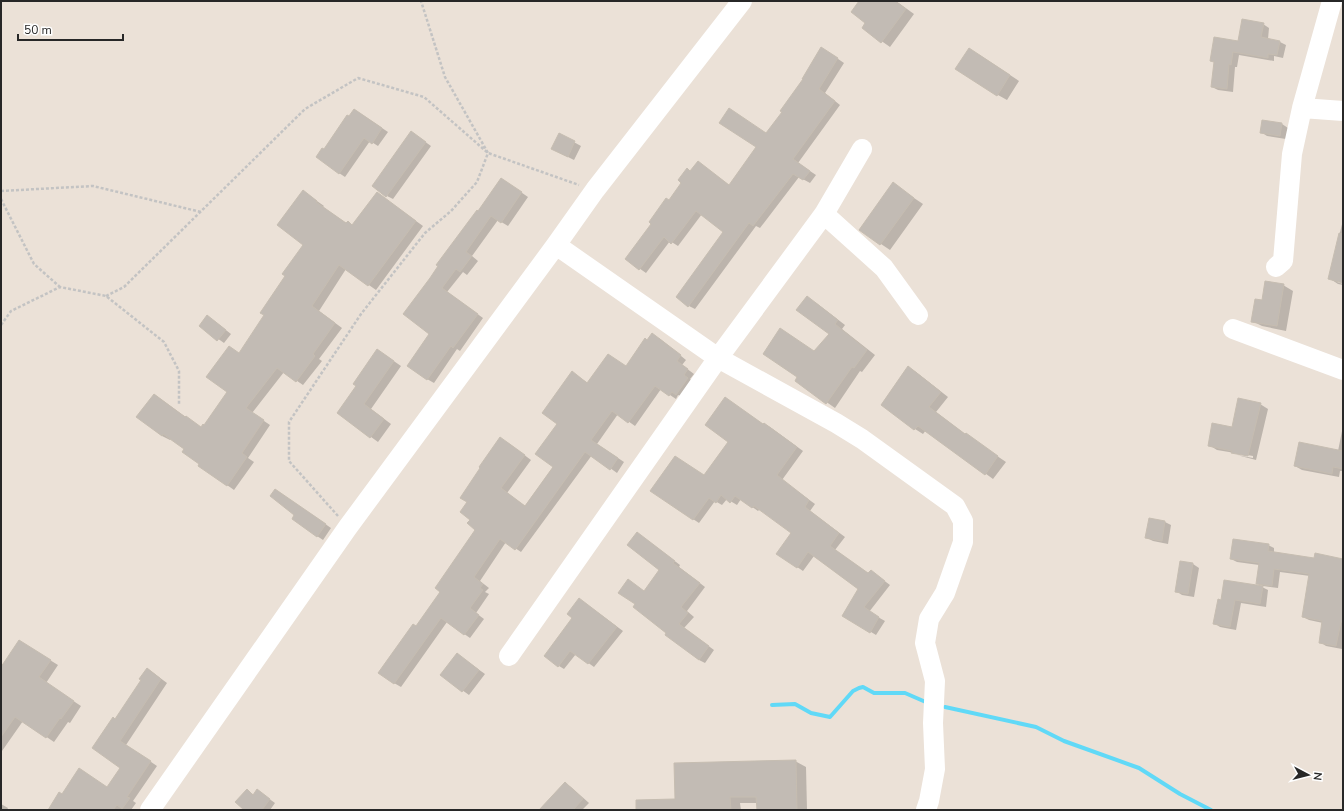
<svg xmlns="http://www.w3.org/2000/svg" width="1344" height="811" font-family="'Nunito Sans',sans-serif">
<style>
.shadow{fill:#0003}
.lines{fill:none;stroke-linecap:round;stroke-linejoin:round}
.stream{stroke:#60d9f7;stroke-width:4}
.building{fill:#c2bbb4;stroke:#c6bdb1}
.path{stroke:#c3c3c3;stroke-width:2.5;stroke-dasharray:3 2;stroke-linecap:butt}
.minor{stroke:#fff;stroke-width:20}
</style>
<rect width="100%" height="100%" fill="#ebe1d7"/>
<path class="shadow" d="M860 1H896L914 14 890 47 863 28 867 23Z
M1263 24 1269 28 1268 39 1280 42 1286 45 1283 58 1274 56V61L1239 55 1237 67H1235L1233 92 1218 90 1212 87 1239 42Z
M828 52 844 63 825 93 840 105 798 163 816 175 810 183 799 177 760 228 756 226 695 309 689 306 725 231 702 214 678 246 670 241 646 273 626 259 698 162 730 186Z
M978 54 1019 81 1007 100 998 95Z
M355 110 388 132 378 146 370 141 345 177 339 173 324 150Z
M1282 124 1288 128 1286 139 1267 136 1261 132Z
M559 134 581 146 574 160 558 152Z
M417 136 431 146 393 199 387 196Z
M502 179 528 197 508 226 498 220 472 256 478 261 467 275 463 272 447 292 483 318 460 351 457 349 434 383 427 379 431 333 405 314Z
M893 184 923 204 890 250 860 230Z
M303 191 324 206 323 207 347 224 348 223 353 226 377 193 423 226 376 290 346 269 319 311 342 328 319 359 322 361 303 385 284 372 252 413 270 425 248 458 254 462 234 490 227 485 200 464 186 449 171 438 170 440 162 436 138 417 155 395 204 430V426L228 392 240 354 265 315 304 244Z
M1343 220V282L1337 280V282L1343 284V285L1338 284 1329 278Z
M1283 285 1293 291 1286 331 1262 326 1252 321Z
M815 302 845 325 842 329 875 355 862 372 860 371 835 408 796 381 815 352 830 334Z
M213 320 231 334 224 343 200 326Z
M659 338 686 360 682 365 694 374 690 379 694 382 683 397 678 395 676 399 661 389 635 426 618 414 597 444 624 462 617 473 592 455 521 552 506 542 480 581 489 588 485 592 489 594 476 613 484 619 470 638 447 622 401 687 394 683 416 627 442 592 476 530 507 442 531 460 507 493 525 506 554 466 558 424 573 373 588 383 626 367 648 341Z
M385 355 401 366 371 409 391 424 378 442 338 413Z
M908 367 916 372 948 397 936 412 966 435 1006 462 993 479 926 430 923 434 915 429 882 404Z
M725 398 764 425V424L770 427 803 451 782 480 815 504 810 511 845 537 835 550 869 574 871 571 890 585 869 612 885 621 876 635 843 615 859 589 814 556 803 571 778 554 792 532 760 509 758 511 741 499 737 505 727 499 722 505 715 501 699 523 693 519 705 476 730 442Z
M1260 404 1268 409 1256 460 1237 455 1253 458V456L1217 450 1209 445 1233 428Z
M1343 426V471H1340L1339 477 1302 470 1295 466 1338 451Z
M276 490 331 528 323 540 317 536 295 515Z
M1150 519 1165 522 1171 525 1168 544 1153 541 1147 538Z
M643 537 680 565 679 567 705 587 687 611 694 617 684 628 714 650 705 663 699 660 668 633 645 592 661 570Z
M1268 545 1274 548V553L1315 559 1343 560 1342 649 1326 646 1320 642 1323 623 1309 620 1303 617 1310 576 1280 572 1278 588 1263 586 1257 583 1259 565 1237 562 1231 559Z
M1193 564 1199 568 1194 597 1182 595 1176 591Z
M1262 587 1268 590 1266 607 1241 603 1236 630 1220 627 1214 623 1222 601Z
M585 603 623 631 594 667 576 654 564 669 559 666Z
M27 646 58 665 46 683 81 706 70 723 68 722 54 742 23 721 2 751 1 750V663L4 665Z
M457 654 485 674 469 695 441 675Z
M148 669 167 683 126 745 157 766 133 801 136 803 131 810H49L62 795 108 788 121 768 116 720 142 680Z
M795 761 806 767 807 810H758V803H740L741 810H641Z
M565 783 571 787 589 803 582 810H541Z
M247 790 254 795 257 790 275 803 270 810H243Z
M1 804 8 808 7 810H1Z"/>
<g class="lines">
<path class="stream" d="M772 705 795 704 811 713 830 717 853 691 859 688 863 687 874 693H905L928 703
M945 707 1036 727 1064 741 1139 768 1180 794 1211 810"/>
</g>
<path class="building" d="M859 1H895L906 9 881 43 862 28 865 23 851 12Z
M1242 19 1264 23 1261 37 1280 41 1277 55 1268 54V58L1233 52 1231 65 1229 64 1227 89 1211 87 1214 62 1210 61 1214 37 1238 41Z
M821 47 838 58 819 89 835 101 793 159 810 171 803 180 793 174 753 226 749 223 688 307 676 297 723 232 696 211 671 244 664 237 639 270 625 259 651 224 649 222 666 198 669 200 681 183 678 180 687 168 690 171 698 161 729 185 756 147 719 123 729 108 766 133 782 112 780 111 803 79H802Z
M969 48 1010 75 997 96 955 69Z
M354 109 382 128 372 144 364 138 339 174 316 157 322 148 324 149 347 115 349 116Z
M1262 120 1282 123 1280 136 1260 133Z
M411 131 426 142 386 197 372 186Z
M559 133 575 141 568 157 551 149Z
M501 178 522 192 501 223 491 216 466 252 472 256 460 272 456 269 442 288 478 314 453 348 451 346 427 380 407 366 429 334 403 314 430 278 438 266 436 265 477 210 478 211Z
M893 182 914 198 880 245 859 230Z
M303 190 317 201 316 202 346 223 348 221 352 225 377 192 416 221 368 286 339 265 312 306 335 323 313 354 315 356 296 382 277 368 246 408 264 420 242 453 247 457 227 486 198 466 199 464 182 452 184 449 163 434 162 436 136 417 154 394 185 417 186 416 201 427 203 424 204 425 227 392 206 377 229 346 239 353 264 315 260 313 285 276 282 274 303 245 277 225Z
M1339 233 1343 234V283L1328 279Z
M1265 281 1284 284 1277 326 1251 322 1255 299 1262 300Z
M807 296 838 320 835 324 867 350 854 368 852 367 826 404 795 381 797 377 763 354 780 328 814 351 829 334 796 310Z
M207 315 226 330 217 341 199 326Z
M652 333 681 355 677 361 688 369 684 375 688 378 676 395 672 392 669 396 655 386 628 423 612 411 591 440 618 458 610 470 585 452 515 550 500 539 474 577 483 584 480 588 483 590 470 608 479 615 464 635 441 618 394 684 378 673 413 624 416 626 440 592 435 588 475 530 467 523 470 520 460 512 467 502 460 498 480 468 479 467 500 437 525 455 501 488 525 506 553 467 535 454 557 424 542 413 572 371 587 383 608 354 626 366 645 338 647 340Z
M377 349 394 361 364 404 384 419 370 438 337 413 356 386 353 384Z
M908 366 941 392 929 407 965 434 966 433 998 456 985 475 918 426 914 430 881 405Z
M725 397 763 424 764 423 797 447 777 475 809 500 805 507 839 533 830 546 868 573 871 570 885 581 864 607 879 617 870 633 842 616 858 589 808 552 797 568 776 554 791 533 754 506 752 508 735 496 730 503 721 495 716 503 709 498 693 520 650 491 675 456 704 475 728 442 705 425Z
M1238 398 1261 403 1248 456 1231 453 1232 451 1208 446 1212 423 1232 427Z
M1299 442 1343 451V469L1333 467 1332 474 1294 466Z
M275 489 326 524 317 537 292 519 294 515 270 496Z
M1149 518 1165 521 1162 541 1145 538Z
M637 532 675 561 673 563 700 583 681 607 688 613 679 624 709 646 699 660 665 635 666 633 633 607 635 604 618 593 628 579 644 591 659 570 627 545Z
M1233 539 1269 544 1268 551 1314 558 1315 553 1343 559V622H1341L1336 646 1319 643 1322 621 1302 617 1309 574 1274 569 1272 586 1256 584 1259 563 1230 559Z
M1180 561 1193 563 1188 594 1175 592Z
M1224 580 1263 586 1260 604 1235 600 1230 627 1213 624 1218 599 1221 600Z
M579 598 617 627 588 664 570 651 558 667 544 656 572 618 567 614Z
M19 640 51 660 39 677 74 701 61 719 60 718 46 738 15 717 1 737V667Z
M457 653 479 670 462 692 440 675Z
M147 668 161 679 120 741 151 761 127 797 130 798 122 809 117 805 113 810H48L59 792 62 794 79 768 107 787 120 768 92 748 113 717 115 719 141 680 139 679Z
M796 760 797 810H757L756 797H730L731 810H636V800L675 799 674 763Z
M565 782 583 799 573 810H539Z
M247 789 253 795 257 789 270 799 262 810H244L235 802Z"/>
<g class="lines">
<path class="path" d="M1 191 93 186 201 212
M1 199 34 264 60 287
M106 296 124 287 305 109 358 78 424 97 488 153 579 185
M1 325 11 311 60 287 106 296 164 342 179 371V404
M338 516 289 461V422L361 314 425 233 451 211 477 182 488 153 445 77 421 1"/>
<path class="minor" d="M1302 108 1343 111
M824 214 884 268 918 315
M556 245 718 358 836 423 862 439 955 506 963 521V542L945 593 929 619 925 643 935 681 933 723 935 769 929 801 926 810
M1276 267 1283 261 1292 154 1302 108 1332 1
M1233 329 1343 370
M509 656 718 358 824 214 862 149
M150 810 348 527 556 245 595 190 742 1"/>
</g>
<rect width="1344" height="811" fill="none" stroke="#272727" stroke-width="4"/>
<g transform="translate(1308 775) rotate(97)" stroke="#ffffff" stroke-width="3" paint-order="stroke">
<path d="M0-3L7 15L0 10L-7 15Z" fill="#272727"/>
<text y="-6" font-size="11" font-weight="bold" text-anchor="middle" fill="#272727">N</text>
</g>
<path d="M18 34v6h105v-6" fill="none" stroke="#272727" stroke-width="2"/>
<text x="24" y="34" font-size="12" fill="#272727" stroke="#ffffff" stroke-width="3" paint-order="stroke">50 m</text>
</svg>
